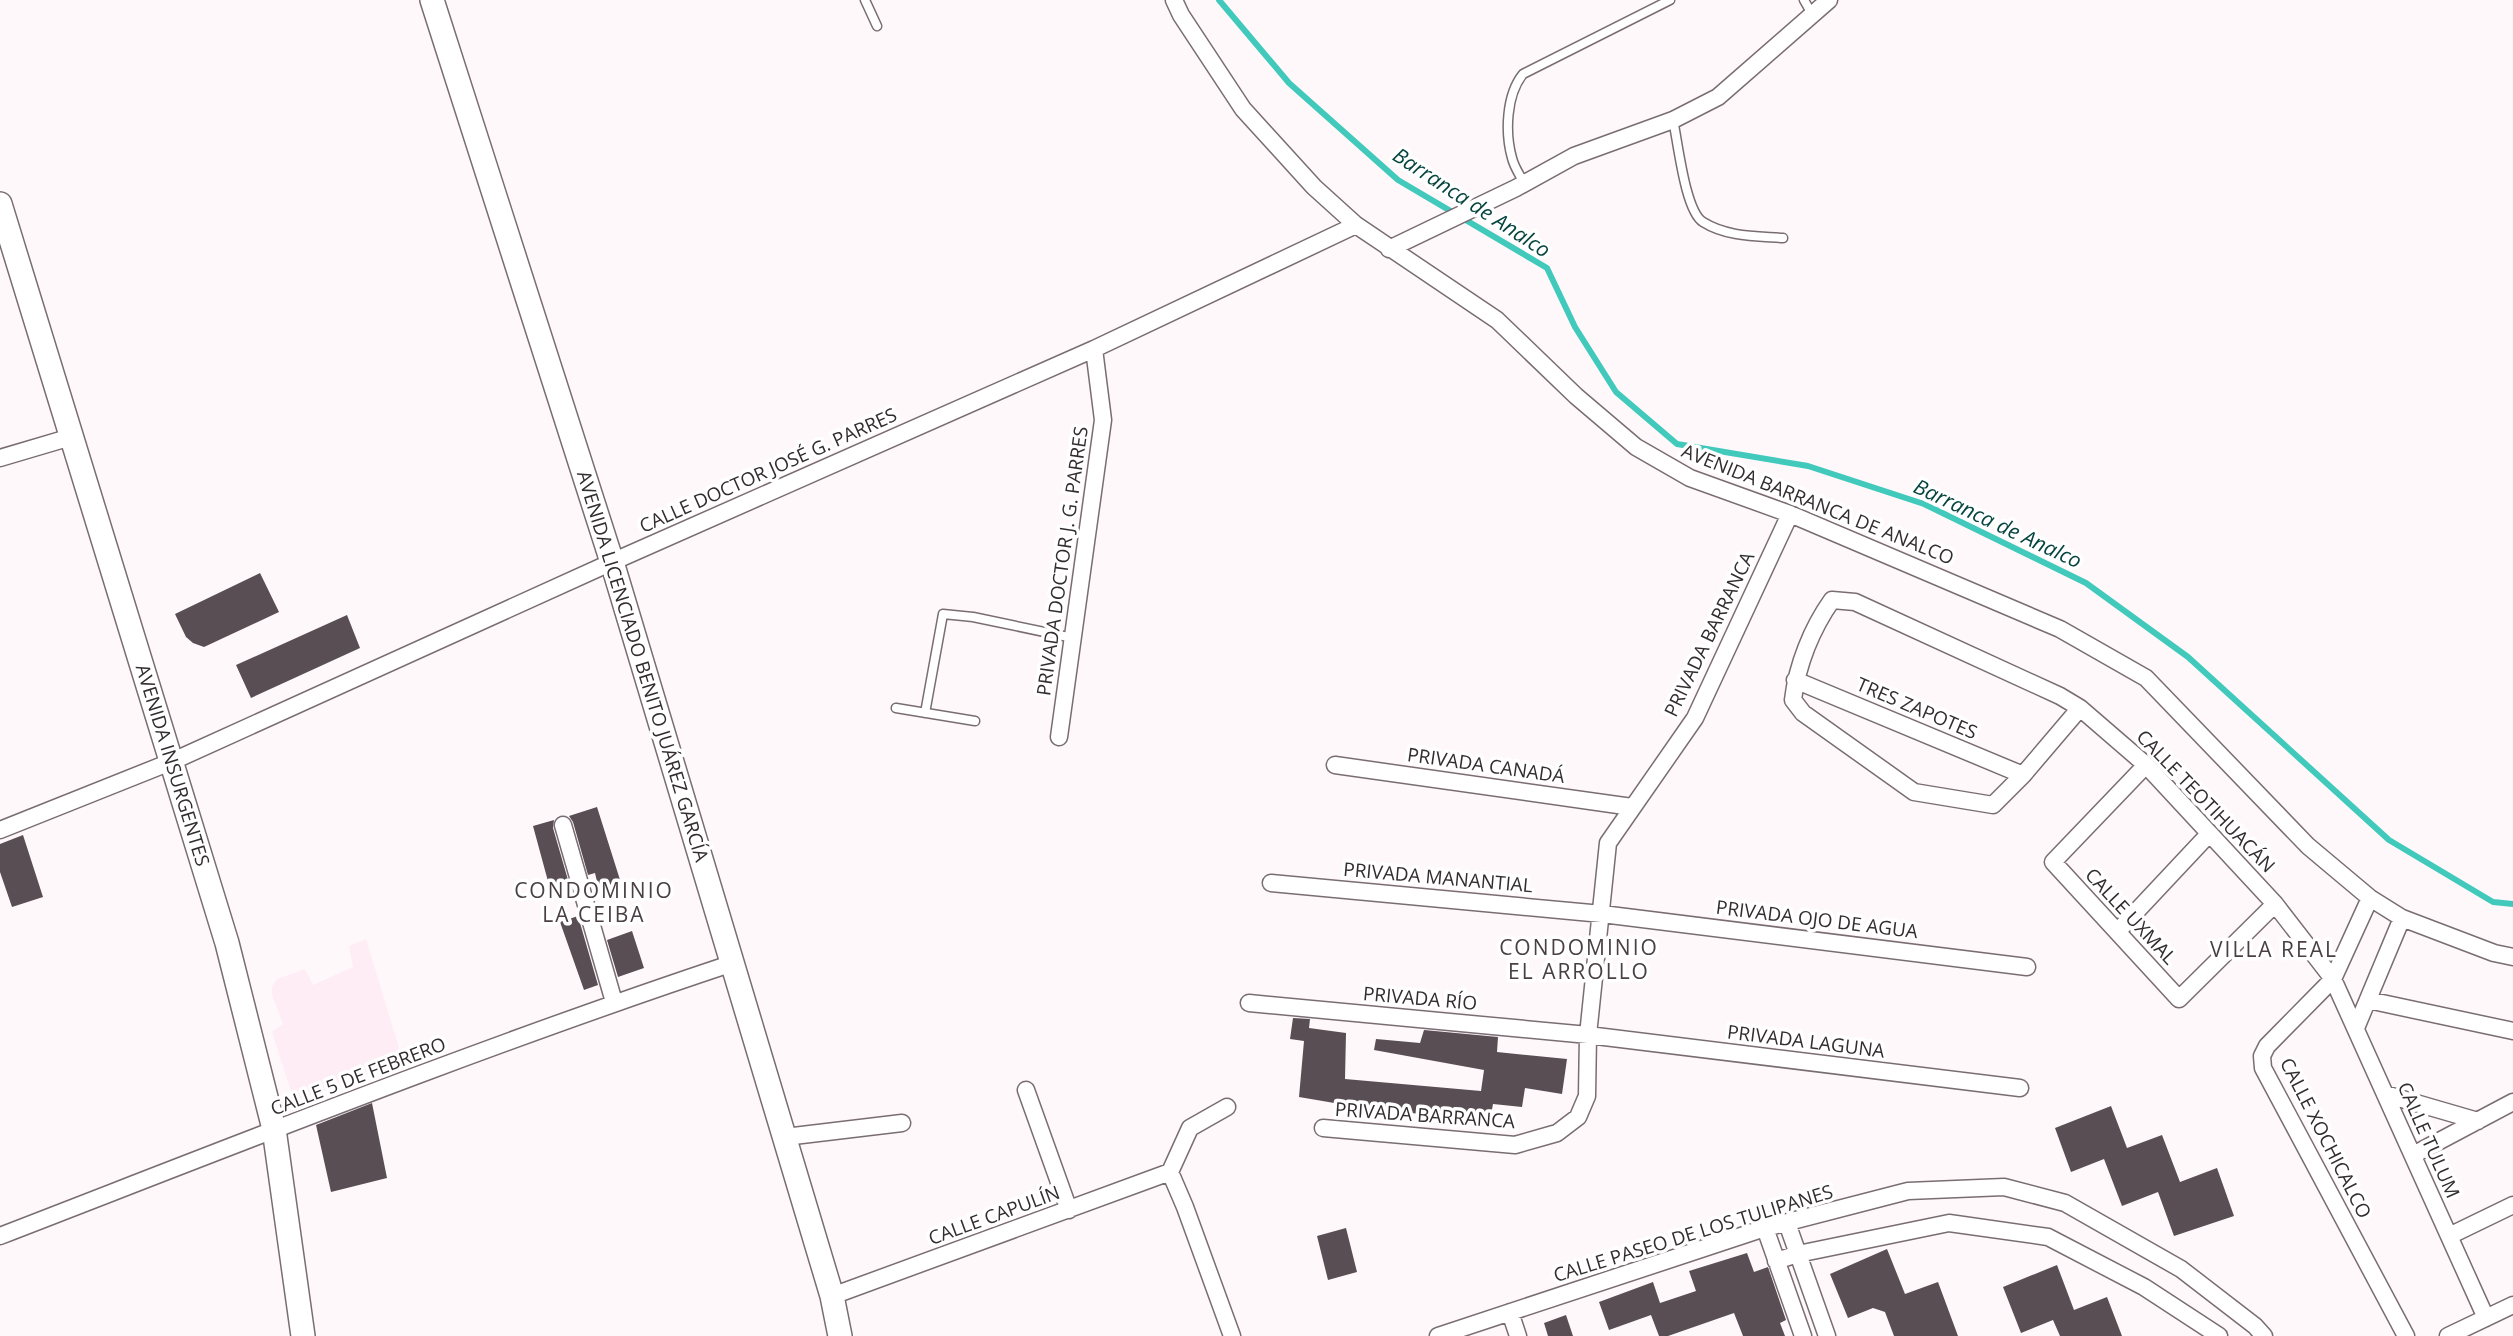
<svg xmlns="http://www.w3.org/2000/svg" width="2513" height="1336" font-family="'Open Sans',sans-serif">
<style>
.built{fill:#ffedf5}
.lines{fill:none;stroke-linecap:round;stroke-linejoin:round}
.stream{stroke:#41cabc;stroke-width:6}
.building{fill:#594e53}
.service-casing{stroke:#796d73;stroke-width:11}
.minor-casing{stroke:#796d73;stroke-width:19}
.secondary-casing{stroke:#796d73;stroke-width:26}
.service{stroke:#fff;stroke-width:8}
.minor{stroke:#fff;stroke-width:16}
.secondary{stroke:#fff;stroke-width:23}
.labels{text-anchor:middle;dominant-baseline:central;stroke-width:7;stroke-linejoin:round;paint-order:stroke}
.street-label{font-size:19px;fill:#322d2f;stroke:#fff}
.water-label{font-size:21px;font-style:italic;fill:#06443f;stroke:#fff}
.neighbourhood-label{font-size:21px;letter-spacing:2px;fill:#493f44;stroke:#fff}
</style>
<rect width="100%" height="100%" fill="#fef8fb"/>
<path class="built" d="M366 939 403 1061 294 1101 272 1032 283 1024 272 995V986L277 979 305 969 313 985 353 967 349 946Z"/>
<g class="lines">
<path class="stream" d="M1219 0 1289 83 1398 180 1547 268 1575 327 1616 392 1677 444 1808 466 1924 504 2086 583 2188 657 2389 840 2493 902 2513 904"/>
</g>
<path class="building" d="M260 573 279 612 204 647 193 643 186 637 175 614Z
M347 615 360 648 251 698 236 665Z
M597 807 621 883 599 890 595 873 588 875 573 822 569 816Z
M554 820 553 828 568 880 549 885 533 826Z
M23 835 43 897 12 907 0 872V844Z
M578 916 598 985 584 990 560 922Z
M632 931 644 968 618 977 607 940Z
M1293 1018 1310 1019 1309 1028 1346 1033 1345 1079 1481 1091 1484 1070 1374 1050 1376 1039 1420 1043 1424 1030 1498 1037 1497 1052 1567 1059 1562 1094 1525 1088 1522 1107 1493 1104 1490 1120 1472 1119V1117L1420 1112V1114L1352 1106 1299 1097 1304 1041 1290 1039Z
M372 1103 387 1178 331 1192 316 1125Z
M2111 1106 2127 1148 2162 1135 2180 1182 2217 1168 2234 1216 2174 1236 2158 1192 2122 1206 2104 1159 2071 1172 2055 1128Z
M1346 1228 1357 1272 1328 1280 1317 1236Z
M1887 1249 1905 1294 1938 1282 1958 1336H1894L1885 1312 1873 1308 1848 1318 1830 1274Z
M1747 1253 1754 1272 1768 1267 1786 1320 1780 1323 1785 1336H1743L1734 1313 1668 1336H1659L1651 1315 1609 1330 1599 1302 1653 1282 1660 1303 1696 1291 1689 1271Z
M2057 1265 2074 1310 2107 1297 2122 1336H2060L2053 1320 2021 1333 2003 1287Z
M1566 1315 1573 1336H1548L1544 1323Z"/>
<g class="lines">
<g class="service-casing">
<path id="service" d="M865 0 877 26
M1804 0 1812 14
M1673 120C1678 142 1685 211 1703 222 1727 237 1756 236 1783 238
M1524 183C1520 175 1514 167 1512 158 1505 133 1506 95 1523 74L1670 0
M896 708 975 721
M925 713 943 614 973 617 1073 638"/>
</g>
<g class="minor-casing">
<path id="minor" d="M1174 0 1181 15 1243 109 1314 187 1356 225 1497 320 1576 396 1636 447 1690 478 1790 514 2060 629 2146 678 2308 846 2370 898 2402 918 2494 953 2513 957
M1389 249 1516 188 1574 156 1673 120 1718 97 1829 0
M0 458 71 437
M1795 680 2023 775
M2080 708 2023 775 1993 805 1914 792 1803 713 1793 700C1797 665 1812 628 1832 600L1855 602 2060 696 2080 708 2146 765 2275 904 2333 979 2486 1318
M1059 737 1103 420 1094 349
M1335 765 1632 807
M2146 765 2053 862 2179 999 2275 904
M563 825 614 1002
M0 830 173 761 612 562 1094 349 1356 225
M1271 883 1602 914 2027 967
M2370 898 2333 979 2267 1046 2262 1056 2263 1068 2406 1336
M2118 931 2209 834
M2368 1000 2513 1031
M1249 1003 1588 1035 2020 1088
M2356 1028 2402 918
M1026 1090 1069 1210
M2385 1094 2478 1121
M1323 1128 1515 1145 1557 1133 1578 1117 1587 1096 1588 1035 1608 843 1695 718 1790 514
M785 1137 902 1123
M2413 1155 2513 1102
M1170 1172 1185 1207 1232 1336
M1170 1172 1190 1128 1227 1107
M1787 1223 1827 1336
M1765 1228 1803 1336
M0 1236C243 1142 486 1045 733 963
M2449 1236 2513 1205
M1776 1261 1798 1254 1949 1223 2048 1237 2144 1287 2219 1336
M832 1296 1170 1172
M1510 1312 1518 1336
M1438 1336 1765 1228 1908 1191 2004 1187 2065 1203 2181 1269 2255 1326 2264 1336
M2448 1336 2513 1305"/>
</g>
<g class="secondary-casing">
<path id="secondary" d="M432 0 612 562 832 1296 840 1336
M0 204 227 943 274 1129 303 1336"/>
</g>
<use href="#service" class="service"/>
<use href="#minor" class="minor"/>
<use href="#secondary" class="secondary"/>
</g>
<g class="labels">
<g class="street-label">
<text transform="translate(768 470) rotate(-24)">CALLE DOCTOR JOSÉ G. PARRES</text>
<text transform="translate(1818 504) rotate(22)">AVENIDA BARRANCA DE ANALCO</text>
<text transform="translate(1062 561) rotate(-82)">PRIVADA DOCTOR J. G. PARRES</text>
<text transform="translate(1709 634) rotate(-64)">PRIVADA BARRANCA</text>
<text transform="translate(643 666) rotate(73)">AVENIDA LICENCIADO BENITO JUÁREZ GARCÍA</text>
<text transform="translate(1917 708) rotate(23)">TRES ZAPOTES</text>
<text transform="translate(173 765) rotate(73)">AVENIDA INSURGENTES</text>
<text transform="translate(1486 765) rotate(8)">PRIVADA CANADÁ</text>
<text transform="translate(2206 801) rotate(46)">CALLE TEOTIHUACÁN</text>
<text transform="translate(1438 877) rotate(5)">PRIVADA MANANTIAL</text>
<text transform="translate(2131 916) rotate(47)">CALLE UXMAL</text>
<text transform="translate(1817 919) rotate(7)">PRIVADA OJO DE AGUA</text>
<text transform="translate(1420 998) rotate(5)">PRIVADA RÍO</text>
<text transform="translate(1806 1041) rotate(7)">PRIVADA LAGUNA</text>
<text transform="translate(358 1076) rotate(-21)">CALLE 5 DE FEBRERO</text>
<text transform="translate(1425 1115) rotate(4)">PRIVADA BARRANCA</text>
<text transform="translate(2326 1138) rotate(63)">CALLE XOCHICALCO</text>
<text transform="translate(2429 1140) rotate(66)">CALLE TULUM</text>
<text transform="translate(994 1215) rotate(-20)">CALLE CAPULÍN</text>
<text transform="translate(1693 1233) rotate(-17)">CALLE PASEO DE LOS TULIPANES</text>
</g>
<g class="water-label">
<text transform="translate(1472 202) rotate(33)">Barranca de Analco</text>
<text transform="translate(1998 523) rotate(25)">Barranca de Analco</text>
</g>
<g class="neighbourhood-label">
<text x="594" y="890">CONDOMINIO<tspan x="594" dy="24">LA CEIBA</tspan></text>
<text x="1579" y="947">CONDOMINIO<tspan x="1579" dy="24">EL ARROLLO</tspan></text>
<text x="2274" y="949">VILLA REAL</text>
</g>
</g>
</svg>
